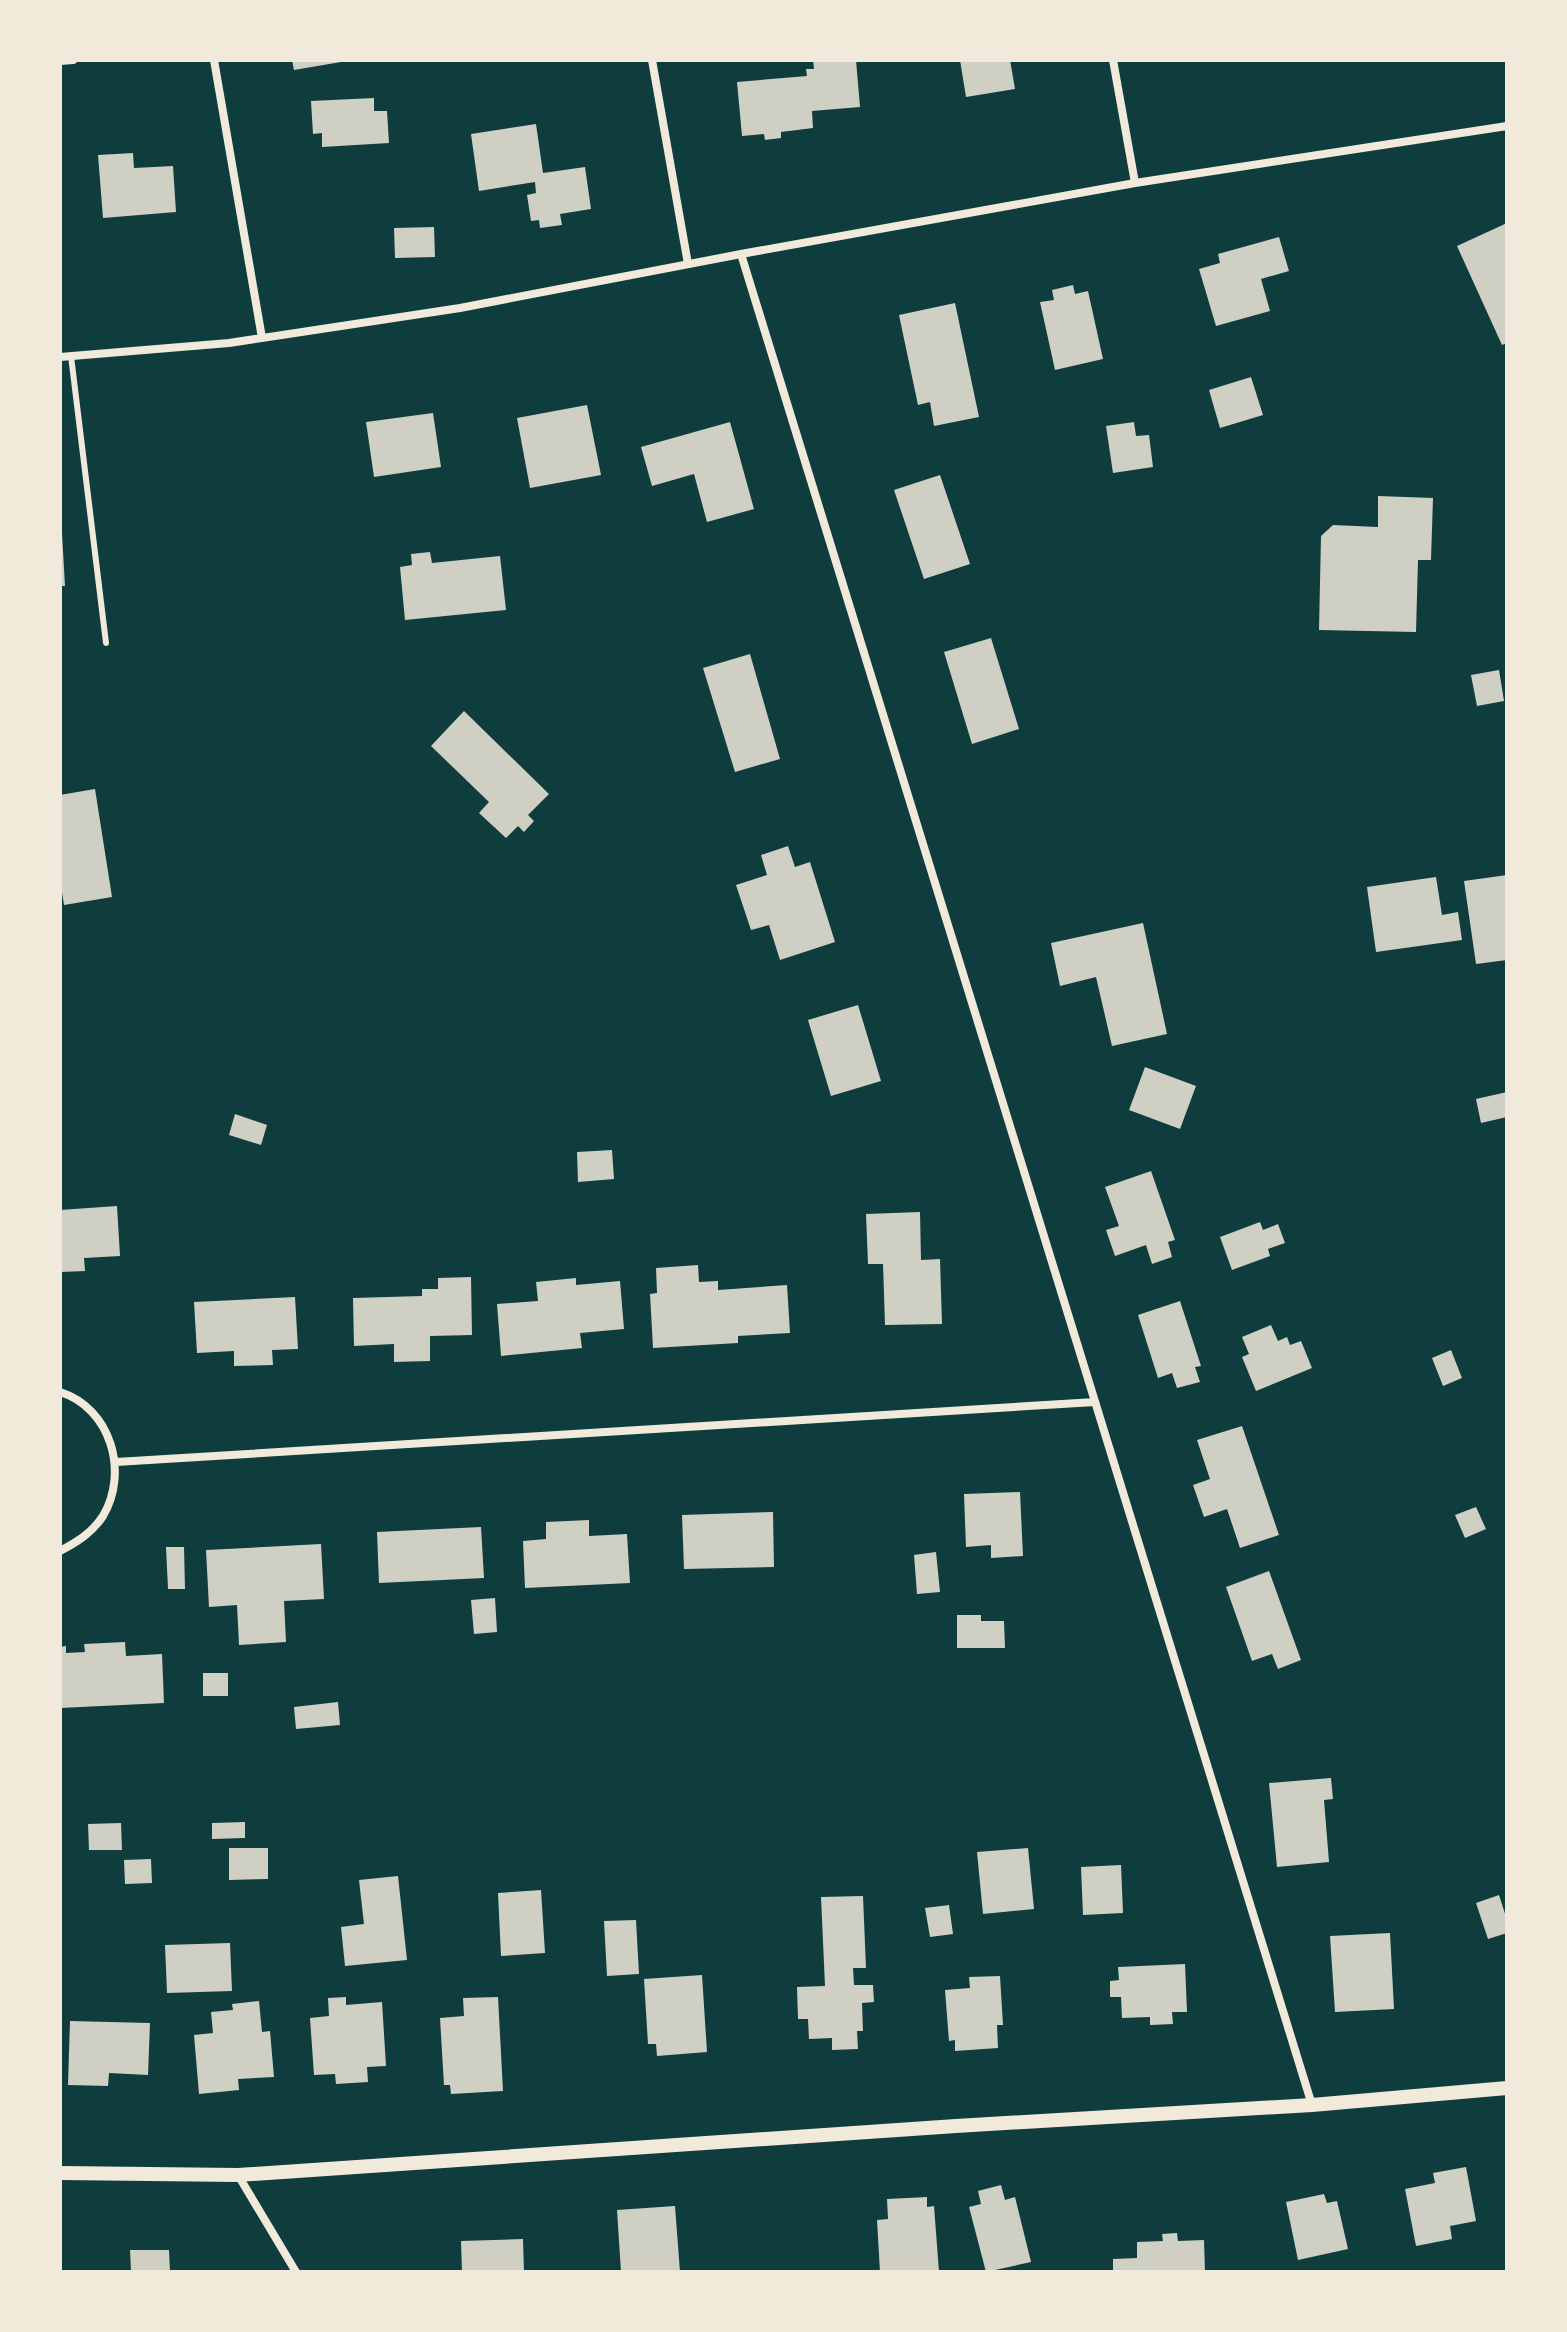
<svg xmlns="http://www.w3.org/2000/svg" width="1567" height="2332" font-family="Bitter,serif">
<style>
.building{fill:#cfcfc3}
.lines{fill:none;stroke-linecap:round;stroke-linejoin:round}
.service{stroke:#f1e9da;stroke-width:6}
.minor{stroke:#f1e9da;stroke-width:8}
.tertiary{stroke:#f1e9da;stroke-width:14}
</style>
<rect width="100%" height="100%" fill="#0f3d3e"/>
<path class="building" d="M292 60H341V62L294 70Z
M813 60H856L860 107 812 111 813 128 781 132V138L765 140 764 134 742 136 737 82 807 76 806 69H814Z
M960 60H1010L1015 89 966 97Z
M374 98V111H387L389 143 322 147V133L313 134 311 101Z
M536 124 543 173 585 167 591 209 560 214 562 225 540 228 539 220 531 221 527 195 536 193 535 182 479 191 471 134Z
M133 153 134 168 173 166 176 212 103 218 98 155Z
M1507 223V343L1502 345 1457 246Z
M434 227 435 257 395 258 394 228Z
M1279 237 1289 271 1261 279 1270 311 1216 326 1199 269 1220 263 1218 254Z
M1073 285 1075 294 1088 291 1103 359 1055 370 1040 302 1054 300 1052 290Z
M955 303 979 417 934 426 930 402 918 405 899 315Z
M1251 377 1263 415 1220 428 1209 390Z
M587 405 601 475 530 488 517 418Z
M433 413 441 467 374 477 366 422Z
M730 422 754 509 707 522 694 474 652 486 641 447Z
M1134 422 1136 436 1149 435 1153 467 1113 473 1106 426Z
M940 475 970 564 924 579 894 490Z
M1378 496 1433 498 1431 560H1418L1416 632 1319 630 1321 536 1333 525 1378 527Z
M60 533H62L65 586H60Z
M430 552 432 563 500 556 506 610 405 620 400 567 412 565 411 554Z
M991 638 1019 729 972 744 944 652Z
M750 654 780 759 735 772 703 668Z
M1499 670 1504 701 1477 706 1471 675Z
M464 711 549 794 528 815 534 821 524 832 518 826 506 838 479 813 489 802 431 746Z
M95 789 112 897 64 905 60 880V795Z
M788 846 795 867 810 862 835 942 780 960 769 925 751 930 736 885 767 875 761 855Z
M1507 875V960L1476 964 1464 881Z
M1436 877 1442 915 1458 912 1462 940 1376 952 1367 887Z
M1143 923 1167 1034 1112 1046 1096 977 1060 986 1051 943Z
M858 1005 881 1081 831 1096 808 1020Z
M1145 1067 1196 1086 1180 1129 1129 1110Z
M1507 1092V1117L1481 1123 1476 1099Z
M235 1114 267 1125 261 1145 229 1135Z
M612 1150 614 1179 578 1182 577 1152Z
M1151 1171 1175 1240 1168 1242 1172 1257 1152 1264 1146 1245 1115 1256 1106 1230 1119 1226 1105 1187Z
M117 1206 120 1256 84 1258 85 1271 60 1272V1210Z
M920 1212 921 1260 940 1259 942 1324 885 1325 883 1264H868L866 1214Z
M1260 1222 1263 1230 1278 1224 1285 1243 1268 1249 1270 1256 1232 1270 1220 1237Z
M698 1265 699 1282 718 1281V1290L787 1285 790 1333 738 1336V1343L653 1348 650 1294 657 1293 656 1268Z
M471 1277 472 1335 430 1336V1361L394 1362V1344L354 1346 353 1298 422 1296V1289H438V1278Z
M576 1278V1285L620 1281 624 1329 580 1333 582 1348 501 1356 497 1304 538 1301 536 1282Z
M295 1297 298 1349 272 1350 273 1365 234 1366V1351L197 1353 194 1302Z
M1180 1301 1201 1366 1195 1367 1200 1382 1177 1388 1172 1373 1158 1378 1138 1315Z
M1271 1325 1278 1341 1287 1337 1290 1345 1301 1341 1312 1368 1256 1391 1242 1357 1249 1354 1242 1337Z
M1451 1350 1462 1378 1443 1386 1432 1358Z
M1242 1426 1279 1535 1240 1548 1227 1509 1204 1517 1193 1485 1210 1479 1197 1440Z
M1020 1492 1023 1556 991 1558V1545L966 1547 964 1494Z
M1476 1507 1486 1529 1465 1538 1455 1515Z
M773 1512 774 1567 684 1569 682 1515Z
M589 1520V1536L627 1534 630 1583 525 1588 523 1541 546 1539V1522Z
M481 1527 484 1578 379 1583 377 1532Z
M321 1544 324 1599 284 1601 286 1642 239 1645 237 1605 209 1607 206 1550Z
M166 1547H184L185 1589H168Z
M936 1552 940 1592 917 1594 914 1555Z
M1269 1571 1301 1660 1278 1669 1272 1654 1252 1661 1226 1587Z
M495 1598 497 1632 474 1634 471 1600Z
M957 1615H981V1621H1004L1005 1648H957Z
M125 1642 126 1656 162 1654 164 1703 60 1708V1647L66 1646V1653L85 1652 84 1644Z
M203 1673H228V1696H203Z
M338 1702 340 1725 296 1729 294 1707Z
M1331 1778 1333 1799 1324 1800 1329 1862 1277 1867 1269 1783Z
M245 1822V1838L212 1839V1823Z
M121 1823 122 1850H89L88 1824Z
M229 1848H268V1879L229 1880Z
M1028 1848 1034 1909 983 1914 977 1852Z
M151 1859 152 1883 125 1884 124 1860Z
M1121 1865 1123 1913 1083 1915 1081 1867Z
M398 1876 407 1960 345 1966 341 1927 364 1924 359 1880Z
M541 1890 545 1953 501 1956 498 1893Z
M1499 1895 1507 1920V1933L1488 1939 1476 1903Z
M863 1896 866 1968H853L854 1985H873L874 2002 862 2003 863 2031H857L858 2049 832 2050V2038L809 2039 808 2019H798L797 1987 825 1986 821 1897Z
M949 1905 953 1934 930 1937 925 1908Z
M636 1920 639 1974 607 1976 604 1921Z
M1390 1933 1394 2009 1335 2012 1330 1936Z
M230 1943 232 1991 167 1993 165 1945Z
M1185 1964 1187 2012H1172L1173 2024 1150 2025V2017L1122 2018 1121 1997H1110V1981L1119 1980 1118 1967Z
M702 1975 707 2052 657 2056 656 2044H648L644 1979Z
M1000 1976 1003 2025H997L998 2048 955 2051V2040L949 2041 945 1990 970 1988 969 1977Z
M346 1997V2005L382 2002 386 2066 367 2067 368 2082 336 2084 335 2074 314 2075 310 2018 329 2016 328 1998Z
M498 1997 503 2091 451 2094 450 2085H444L440 2018 464 2016 463 1998Z
M259 2001 262 2032 270 2031 274 2077 238 2079 239 2090 199 2094 194 2035 213 2033 211 2012 233 2010 232 2004Z
M70 2021 150 2023 148 2075 109 2073 108 2086 68 2085Z
M1466 2167 1476 2221 1450 2226 1452 2239 1416 2246 1405 2189 1435 2183 1433 2173Z
M1001 2185 1005 2200 1015 2197 1031 2262 986 2272 969 2207 981 2204 978 2191Z
M1324 2194 1327 2203 1337 2201 1348 2249 1298 2260 1286 2202Z
M927 2197V2207L934 2206 939 2272H880L877 2220 888 2219 887 2199Z
M675 2206 680 2272H621L617 2210Z
M1177 2233 1178 2241 1204 2240 1205 2272H1113V2259L1137 2258V2242L1163 2241 1162 2234Z
M523 2239 524 2272H462L461 2241Z
M130 2250H169L170 2272H131Z"/>
<g class="lines">
<path class="service" d="M71 356 106 643"/>
<path class="minor" d="M214 60 262 338
M652 60 688 264
M1113 60 1135 183
M60 61 73 60
M741 254 1312 2105
M60 357 229 343 460 308 741 254 1135 183 1507 126
M60 1392C111 1408 129 1472 103 1516 92 1533 77 1542 60 1551
M116 1462 1095 1402
M238 2175 296 2272"/>
<path class="tertiary" d="M60 2173 238 2175 956 2126 1312 2105 1507 2088"/>
</g>
<rect width="1567" height="2332" fill="none" stroke="#f1e9da" stroke-width="124"/>
</svg>
